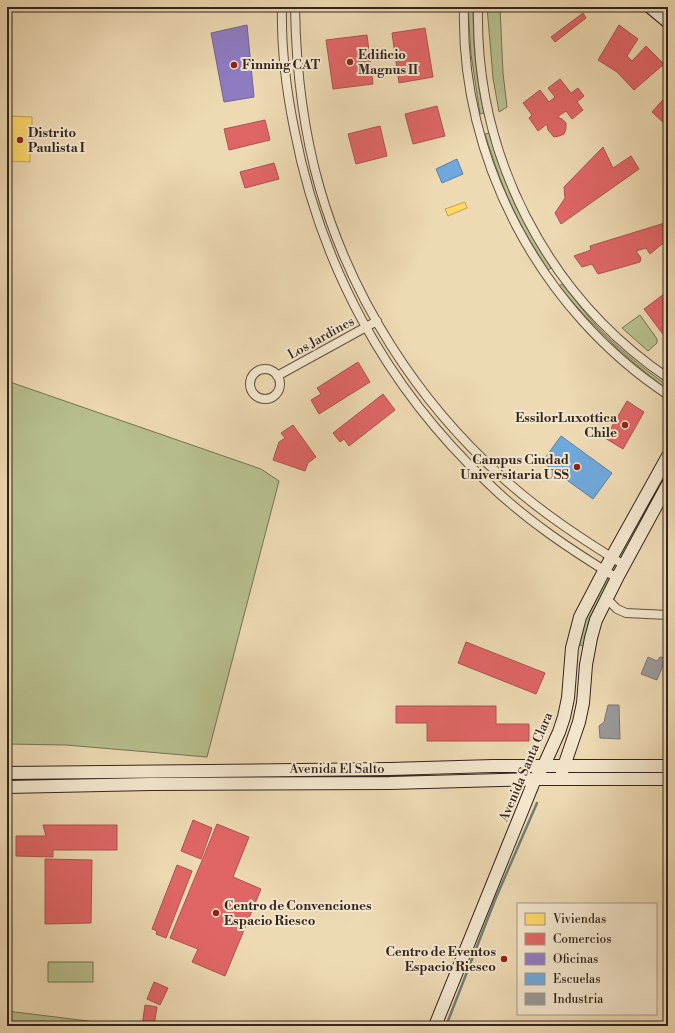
<svg xmlns="http://www.w3.org/2000/svg" width="675" height="1033" font-family="'Libre Bodoni',serif">
<style>
.green{fill:#b7bf8d;stroke:#757255}
.homes{fill:#ffd966;stroke:#c2a350}
.shops{fill:#e06666;stroke:#ac5250}
.offices{fill:#8e7cc3;stroke:#736291}
.schools{fill:#6fa8dc;stroke:#5d80a3}
.industry{fill:#999;stroke:#7a7674}
.lines{fill:none;stroke-linecap:round;stroke-linejoin:round}
.stream{stroke:#707e75;stroke-width:2.5}
.street-casing{stroke:#625142;stroke-width:10}
.secondary-casing{stroke:#33241d;stroke-width:14}
.street{stroke:#f3e6cd;stroke-width:8}
.secondary{stroke:#f3e6cd;stroke-width:12}
.poi-dot{fill:#8f2418;stroke:#f3e6cd;stroke-width:1.5}
.labels{text-anchor:middle;dominant-baseline:central;stroke-width:4;stroke-linejoin:round;paint-order:stroke}
.poi-label{font-size:13px;font-weight:bold;fill:#33241d;stroke:#f3e6cd;text-anchor:start}
.street-label{font-size:13px;fill:#33241d;stroke:#f3e6cd}
</style>
<rect width="100%" height="100%" fill="#edd9b2"/>
<filter id="stains"><feTurbulence type="fractalNoise" baseFrequency=".005" numOctaves="4"/><feColorMatrix values="0 0 0 0 .2 0 0 0 0 .09 0 0 0 0 .02 0 0 0 .5 -.17"/></filter>
<radialGradient id="worn" r=".72"><stop offset=".6" stop-color="#630" stop-opacity="0"/><stop offset="1" stop-color="#630" stop-opacity=".3"/></radialGradient>
<path class="green" d="M468 7H473C473 43 476 78 484 113L480 114 471 54Z
M487 7H500L503 73 507 107 499 112 493 78Z
M489 133C504 184 523 223 551 268L548 270C537 252 525 234 516 215 503 189 494 162 485 134Z
M562 284C572 296 582 309 593 322 615 346 641 367 668 386V390C625 358 593 327 559 286Z
M640 315 657 339V343L648 351 622 328Z
M7 381 261 469 279 481 207 757 66 745 7 744Z
M668 465V474L589 619 584 647 577 643 589 609Z
M48 962H93V982H48Z
M7 1011 112 1024 111 1026H7Z"/>
<path class="homes" d="M7 116 32 117V127H34L33 153H30V162L7 161Z
M465 202 467 208 448 216 445 209Z"/>
<path class="shops" d="M583 13 586 18 555 42 551 37Z
M619 25 638 39 627 56 632 61 646 46 664 64 634 90 617 72 598 60Z
M425 28 433 77 399 83 392 33Z
M367 35 373 84 333 89 326 40Z
M560 79 571 93 578 88 584 96 577 102 583 110 572 119 566 111 557 117 562 119 566 123V129L564 134 559 136 554 137 548 130 547 124 538 131 529 118 532 115 523 103 540 90 549 102 555 97 548 88Z
M668 94V124L666 125 652 112Z
M437 106 445 136 413 144 405 114Z
M265 120 270 140 229 150 224 129Z
M380 126 387 156 356 164 348 134Z
M603 147 613 168 631 156 639 169 561 224 555 213 565 198 564 187Z
M274 163 279 179 245 188 240 172Z
M668 222V242L662 244 650 254 646 248 636 251 641 258 640 262 598 274 592 264 582 267 574 256 591 250 590 246Z
M668 291V335L665 337 644 309Z
M358 362 370 382 319 414 311 400 321 394 317 388Z
M383 394 395 410 349 446 344 439 340 442 333 433Z
M627 401 644 412 623 449 605 438Z
M293 425 316 457 308 463 305 471 273 460 279 442 285 438 281 433Z
M466 642 545 673 536 694 458 663Z
M396 706H496V724H529V741H427V723H396Z
M193 820 212 828 201 859 181 851Z
M217 824 249 837 233 877 261 889 225 976 192 962 198 949 170 938Z
M43 825H117V850H53V857L16 856V836H46Z
M45 859 92 860 91 923 45 924Z
M177 865 192 871 166 938 156 934 157 931 152 929Z
M154 982 168 988 160 1005 147 999Z
M145 1005 157 1007 154 1026H142Z"/>
<path class="offices" d="M247 25 254 97 224 102 211 33Z"/>
<path class="schools" d="M457 159 463 174 442 183 436 169Z
M561 436 612 473 593 499 542 462Z"/>
<path class="industry" d="M648 657 657 661 660 657 666 658 657 680 641 674Z
M608 705H619L620 739 600 738 599 726 604 722Z"/>
<g class="lines">
<path class="stream" d="M446 1026 495 900 537 803"/>
<g class="street-casing">
<path id="street" d="M282 7C281 48 286 88 294 128 320 265 386 387 488 483 526 520 571 550 617 578
M295 7C296 68 303 130 320 189 352 299 417 401 502 477 539 511 582 539 624 565
M464 7C460 160 541 311 668 395
M478 7C475 155 546 295 668 378
M250 384a15 15 0 1 1 30 0a15 15 0 1 1-30 0Z
M277 376 377 321
M606 598 617 609 626 613 668 615"/>
</g>
<g class="secondary-casing">
<path id="secondary" d="M650 7 668 22
M562 772 579 722 583 703 586 665 591 638 596 620 617 578 668 484
M7 773 390 769 493 766H668
M7 787 151 784 390 783 535 779H668
M435 1026 535 779 545 763 559 732 564 717 568 698 572 648 580 617 604 571 668 456"/>
</g>
<use href="#street" class="street"/>
<use href="#secondary" class="secondary"/>
</g>
<g class="poi-dot">
<circle cx="350" cy="62" r="4"/>
<circle cx="234" cy="65" r="4"/>
<circle cx="20" cy="140" r="4"/>
<circle cx="625" cy="425" r="4"/>
<circle cx="577" cy="467" r="4"/>
<circle cx="216" cy="913" r="4"/>
<circle cx="504" cy="959" r="4"/>
</g>
<g class="labels">
<g class="poi-label">
<text x="358" y="55">Edificio<tspan x="358" dy="15">Magnus II</tspan></text>
<text x="242" y="65">Finning CAT</text>
<text x="28" y="133">Distrito<tspan x="28" dy="15">Paulista I</tspan></text>
<text x="617" y="418" text-anchor="end">EssilorLuxottica<tspan x="617" dy="15">Chile</tspan></text>
<text x="569" y="460" text-anchor="end">Campus Ciudad<tspan x="569" dy="15">Universitaria USS</tspan></text>
<text x="224" y="906">Centro de Convenciones<tspan x="224" dy="15">Espacio Riesco</tspan></text>
<text x="496" y="952" text-anchor="end">Centro de Eventos<tspan x="496" dy="15">Espacio Riesco</tspan></text>
</g>
<g class="street-label">
<text transform="translate(321 338) rotate(-29)">Los Jardines</text>
<text transform="translate(526 767) rotate(-67)">Avenida Santa Clara</text>
<text x="337" y="769">Avenida El Salto</text>
</g>
</g>
<rect width="675" height="1033" fill="none" stroke="#edd9b2" stroke-width="24"/>
<rect x="8" y="8" width="659" height="1017" fill="none" stroke="#33241d" stroke-width="2"/>
<rect x="12" y="12" width="651" height="1009" fill="none" stroke="#33241d"/>
<rect x="517" y="903" width="140" height="112" fill="#f3e6cd" stroke="#a69887"/>
<rect x="525" y="913" width="20" height="12" fill="#ffd966" stroke="#a69887"/>
<text x="553" y="923" font-size="12" fill="#33241d">Viviendas</text>
<rect x="525" y="933" width="20" height="12" fill="#e06666" stroke="#a69887"/>
<text x="553" y="943" font-size="12" fill="#33241d">Comercios</text>
<rect x="525" y="953" width="20" height="12" fill="#8e7cc3" stroke="#a69887"/>
<text x="553" y="963" font-size="12" fill="#33241d">Oficinas</text>
<rect x="525" y="973" width="20" height="12" fill="#6fa8dc" stroke="#a69887"/>
<text x="553" y="983" font-size="12" fill="#33241d">Escuelas</text>
<rect x="525" y="993" width="20" height="12" fill="#999999" stroke="#a69887"/>
<text x="553" y="1003" font-size="12" fill="#33241d">Industria</text>
<rect width="100%" height="100%" filter="url(#stains)"/>
<rect width="100%" height="100%" fill="url(#worn)"/>
</svg>
